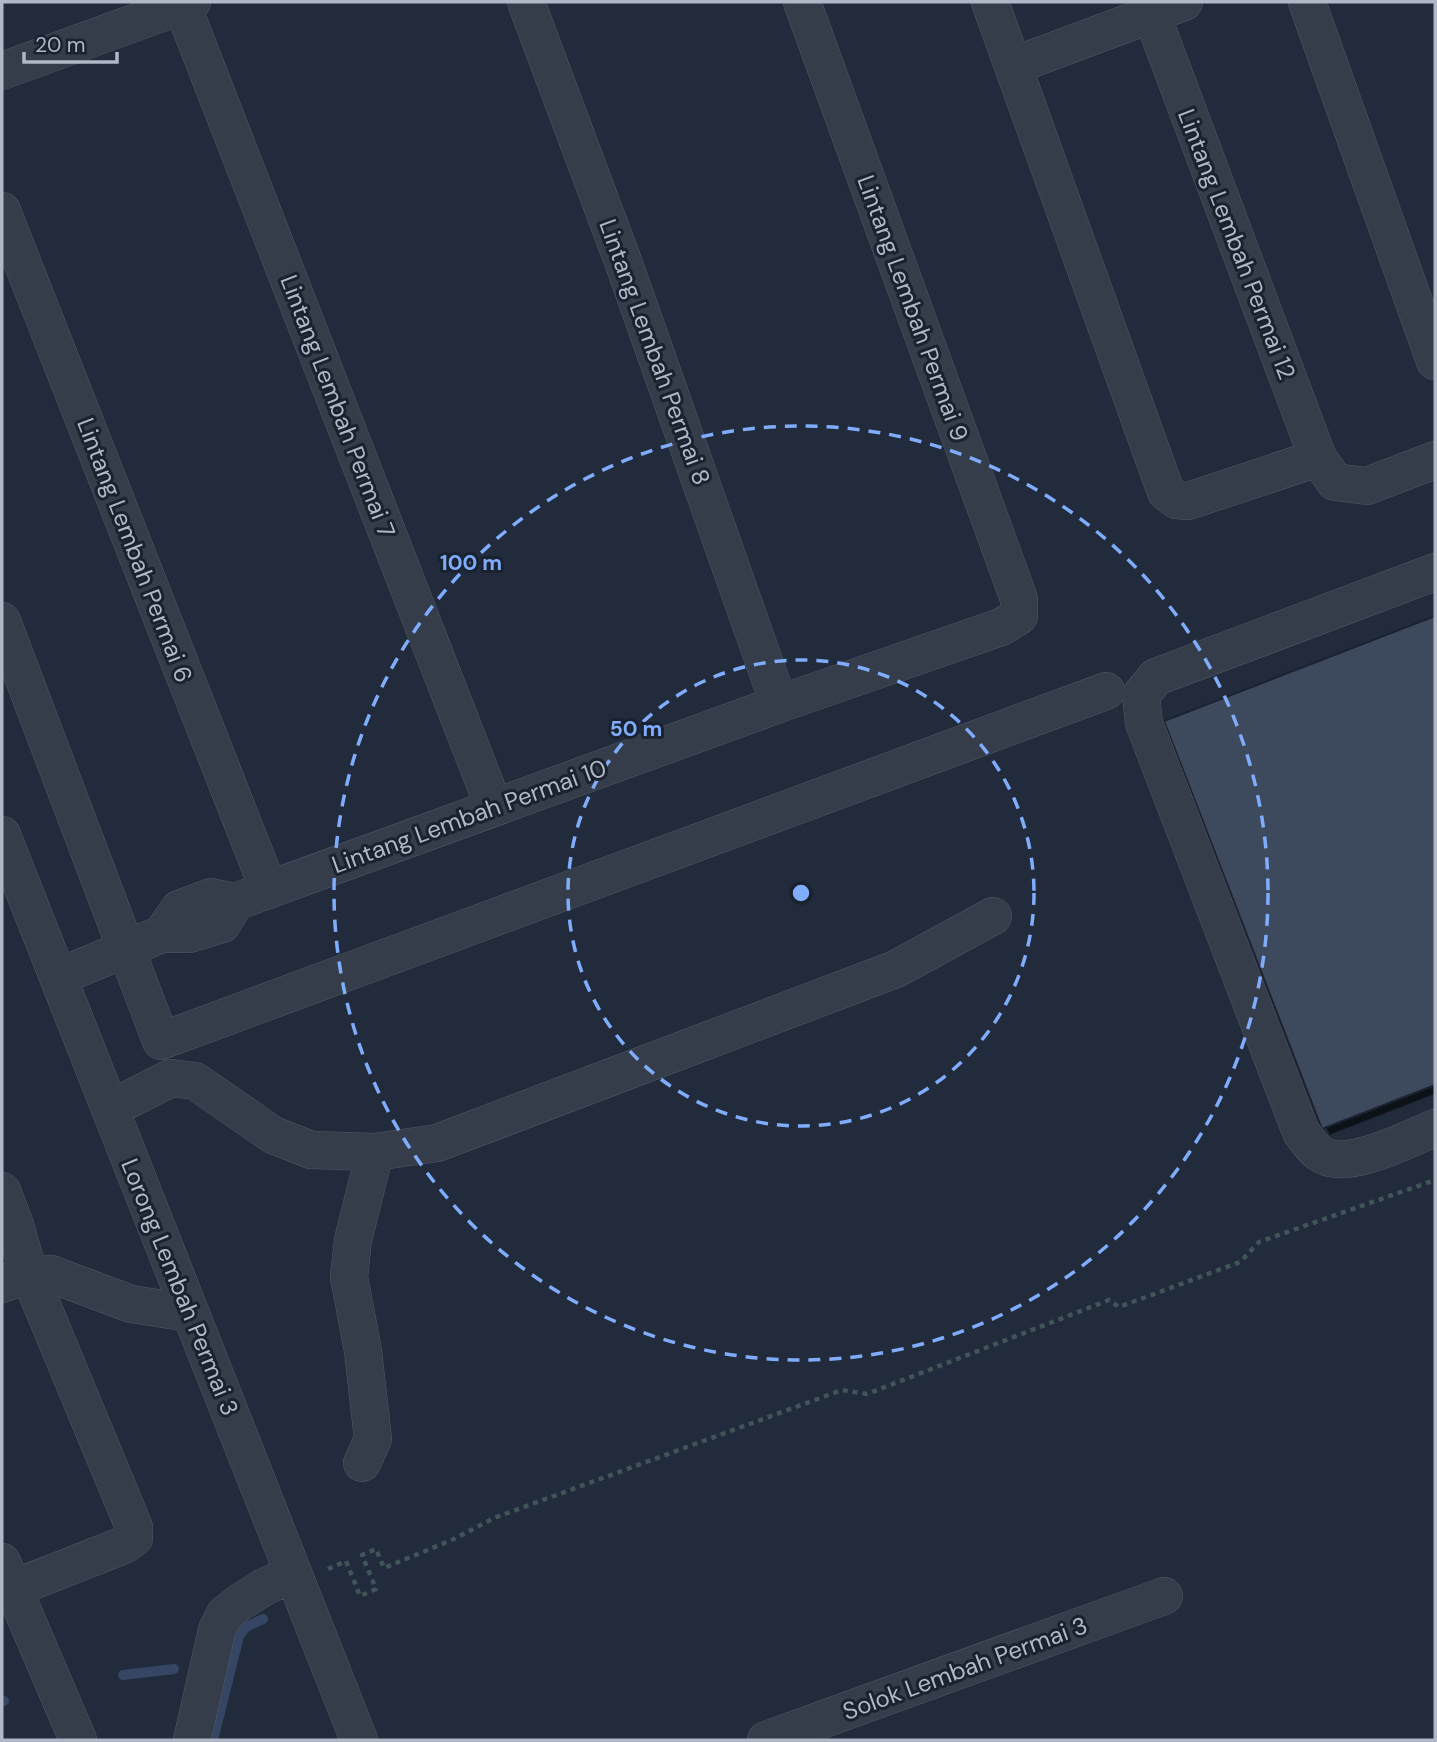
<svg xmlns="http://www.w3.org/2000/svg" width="1437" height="1742" font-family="'DM Sans',sans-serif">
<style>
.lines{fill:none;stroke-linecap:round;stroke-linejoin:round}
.stream{stroke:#344663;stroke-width:10}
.building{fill:#3d495b;stroke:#1c2432;stroke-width:2;filter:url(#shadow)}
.minor-casing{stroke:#505866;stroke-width:38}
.path{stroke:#415559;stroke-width:4.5;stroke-dasharray:5 5;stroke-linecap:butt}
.minor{stroke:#353d4b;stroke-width:37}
.ring{fill:none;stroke:#80acfc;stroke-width:3.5;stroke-dasharray:12 9}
.labels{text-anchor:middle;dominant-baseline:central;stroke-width:6;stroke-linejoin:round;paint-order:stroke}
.street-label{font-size:24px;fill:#b0b8c7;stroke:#1a2230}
.centre{fill:#80acfc;stroke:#1a2230;stroke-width:3.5}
.ring-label{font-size:21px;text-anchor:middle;font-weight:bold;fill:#80acfc;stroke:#1a2230;stroke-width:6;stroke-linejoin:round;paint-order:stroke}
</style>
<defs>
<filter id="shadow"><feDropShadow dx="8" dy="4.5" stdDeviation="0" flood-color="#0009"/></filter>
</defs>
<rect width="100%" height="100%" fill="#212b3b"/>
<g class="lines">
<path class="stream" d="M123 1675 174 1669
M2 1701H4
M213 1740 239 1636 246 1627 263 1619"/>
</g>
<path class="building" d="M1435 616V1085L1322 1129 1164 721Z"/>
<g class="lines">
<g class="minor-casing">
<path id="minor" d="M526 2 624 264 779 704
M990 2 1166 492 1176 500 1188 501 1318 458
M1147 2 1318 458 1335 482 1367 486 1435 460
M1307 2 1435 361
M182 5 494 807
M1013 66 1184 2
M2 71 192 2
M2 211 269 890
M1435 572 1156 677 1141 695 1144 723 1301 1132C1306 1138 1312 1148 1319 1153 1345 1173 1408 1139 1435 1128
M2 621 161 1041 1106 691
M2 835 359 1740
M162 934 179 909 211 897 235 902 779 704 1001 627 1019 616V599L802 2
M58 977 162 934H189L222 924 235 902
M110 1109 171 1078 195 1081 273 1135 311 1150 375 1152 437 1143 896 969 993 916
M2 1191 15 1225 29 1274 134 1527V1538L124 1545 2 1593
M2 1284 29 1274H51L131 1304 190 1313
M362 1463 373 1439 363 1351 349 1277 353 1240 375 1152
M2 1562 78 1740
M192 1740 217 1630 225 1614 240 1602 264 1587 293 1574
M766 1740 1164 1596"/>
</g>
<path class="path" d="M328 1569 346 1561 360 1596 376 1589 362 1555 376 1549 384 1568 454 1539 494 1518 842 1390 867 1394 1109 1300 1119 1307 1240 1262 1259 1242 1435 1180"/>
<use href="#minor" class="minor"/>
</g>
<g class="ring">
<circle cx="801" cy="893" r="233"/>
<circle cx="801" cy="893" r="467"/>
</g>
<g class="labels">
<g class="street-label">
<text transform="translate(1237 244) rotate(69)">Lintang Lembah Permai 12</text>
<text transform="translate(913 308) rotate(70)">Lintang Lembah Permai 9</text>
<text transform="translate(655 352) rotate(70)">Lintang Lembah Permai 8</text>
<text transform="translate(338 406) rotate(69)">Lintang Lembah Permai 7</text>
<text transform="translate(135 550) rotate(69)">Lintang Lembah Permai 6</text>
<text transform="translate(469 816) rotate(-20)">Lintang Lembah Permai 10</text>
<text transform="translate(180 1287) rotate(68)">Lorong Lembah Permai 3</text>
<text transform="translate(965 1668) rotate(-20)">Solok Lembah Permai 3</text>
</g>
</g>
<circle cx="801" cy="893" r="10" class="centre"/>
<g class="ring-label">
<text x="471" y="570">100 m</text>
<text x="636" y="736">50 m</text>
</g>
<rect width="1437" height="1742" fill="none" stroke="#b0b8c7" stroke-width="7"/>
<path d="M24 52v10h93v-10" fill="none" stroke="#b0b8c7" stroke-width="3.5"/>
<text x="35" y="52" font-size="21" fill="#b0b8c7" stroke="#1a2230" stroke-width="5" paint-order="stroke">20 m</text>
</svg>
